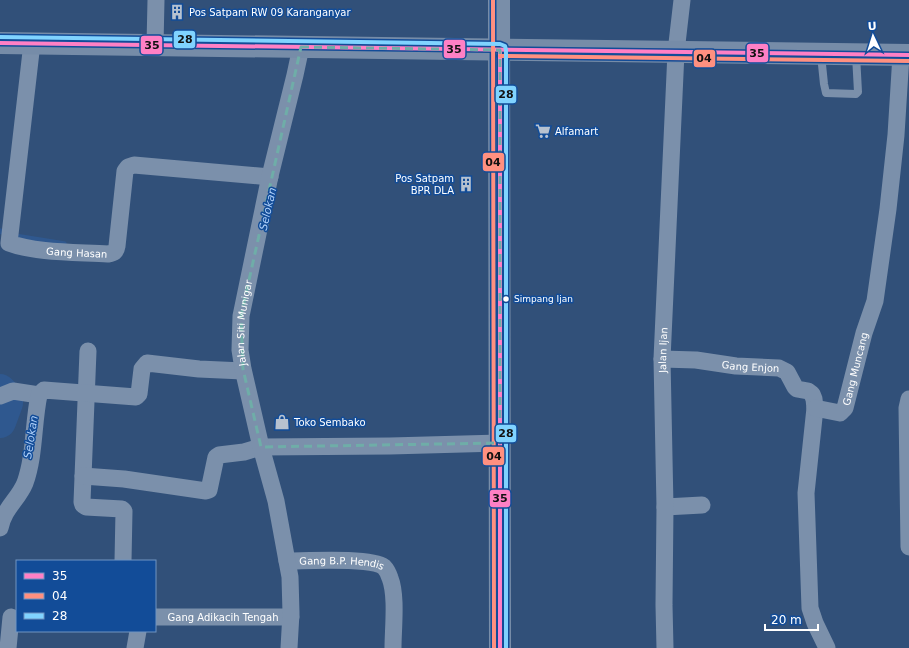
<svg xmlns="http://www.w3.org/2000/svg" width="909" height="648" font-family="'DejaVu Sans',sans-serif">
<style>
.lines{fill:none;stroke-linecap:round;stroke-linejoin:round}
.stream{stroke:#2f588f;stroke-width:5.5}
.river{stroke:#2f588f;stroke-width:32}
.lane{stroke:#7b90ab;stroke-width:8}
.street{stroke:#7b90ab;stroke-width:17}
.secondary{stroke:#768ca8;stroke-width:22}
.primary{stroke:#798ea9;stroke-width:22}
.bus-1-casing{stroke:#124c98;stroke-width:7}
.bus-2-casing{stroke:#124c98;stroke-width:7}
.bus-3-casing{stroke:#124c98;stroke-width:7}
.bus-1{stroke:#ff80c5;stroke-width:4}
.bus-2{stroke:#ff9080;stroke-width:4}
.bus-3{stroke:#80d3ff;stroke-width:4}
.marked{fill:none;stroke:#6fada8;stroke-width:3;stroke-dasharray:8 5;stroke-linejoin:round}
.bus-dot{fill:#fff;stroke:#124c98;stroke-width:1.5}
.labels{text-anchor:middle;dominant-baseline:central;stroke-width:3;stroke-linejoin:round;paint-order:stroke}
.bus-label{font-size:9px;fill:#fff;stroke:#124c98;text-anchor:start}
.poi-label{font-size:10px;fill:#fff;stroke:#124c98;text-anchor:start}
.street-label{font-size:10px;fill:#fff;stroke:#124c98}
.water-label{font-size:11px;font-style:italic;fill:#b0d1fa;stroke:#124c98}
.line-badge{stroke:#124c98;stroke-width:1.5}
.pale-badge-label{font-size:11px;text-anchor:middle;font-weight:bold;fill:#111}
</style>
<rect width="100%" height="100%" fill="#315079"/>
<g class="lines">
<path class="stream" d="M0 231 14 236 64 244"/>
<path class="river" d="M0 390 7 397V403L0 422"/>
<path class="lane" d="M821 55 824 84 826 93 856 94 858 92 856 55"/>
<g class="street">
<path id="s1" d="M32 43 9 243C35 253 79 252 108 254 114 253 116 252 117 246L125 171 128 167 134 165 270 177"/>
<path d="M155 45 156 0"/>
<path d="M88 351 82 502 83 505 86 507 122 509 124 511 123 561"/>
<path id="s2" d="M662 359 696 360 736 366 779 368 787 372 795 387 797 389 808 391 812 394 814 399 815 408 806 493 810 608 815 623 827 648"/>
<path d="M0 396 13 391 39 395"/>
<path d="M909 399 907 408 909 547"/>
<path id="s3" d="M815 408 840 413 845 408 864 333 875 301 888 209 896 135 901 55"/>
<path d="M83 476 124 479 206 491 209 490 216 457 219 455 244 452 261 447 390 446 500 443"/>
<path d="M665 507 702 505"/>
<path d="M0 528C4 508 18 500 25 483 35 455 33 423 39 395L44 390 136 397 139 394 142 369 147 363 199 369 243 371"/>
<path id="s4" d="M287 561C306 561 371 557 384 567 386 569 389 575 390 578 397 596 393 628 393 648"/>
<path id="s5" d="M155 617H291"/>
<path d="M8 648 11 617"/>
<path d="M135 648 138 631"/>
<path id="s6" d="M289 648 291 613 290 577 287 561 276 501 261 447 243 369 240 350 241 316 270 176 295 75 301 47"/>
<path id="s7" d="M665 648 664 605 665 507 662 359 676 52 682 0"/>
</g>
<path class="secondary" d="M0 43 909 55"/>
<path class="primary" d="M499 0 500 648"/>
<g class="bus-1-casing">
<path id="bus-1" d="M0 43 909 55
M500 50V648"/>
</g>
<g class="bus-2-casing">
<path id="bus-2" d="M493 0 494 648
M500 56 909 61"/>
</g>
<g class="bus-3-casing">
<path id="bus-3" d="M0 37 500 44 505 46 506 50V648"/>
</g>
<use href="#bus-1" class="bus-1"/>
<use href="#bus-2" class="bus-2"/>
<use href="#bus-3" class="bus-3"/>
</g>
<path class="marked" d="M301 47 500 50V443L261 447 243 369 241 316Z"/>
<defs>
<g id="building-bare" transform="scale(1.2)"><path d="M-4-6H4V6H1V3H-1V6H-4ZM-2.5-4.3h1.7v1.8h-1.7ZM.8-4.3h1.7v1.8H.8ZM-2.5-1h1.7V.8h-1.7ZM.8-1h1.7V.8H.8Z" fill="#b7c2d0" stroke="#124c98" stroke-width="2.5" paint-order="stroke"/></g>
<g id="supermarket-bare" transform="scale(1.2)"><path d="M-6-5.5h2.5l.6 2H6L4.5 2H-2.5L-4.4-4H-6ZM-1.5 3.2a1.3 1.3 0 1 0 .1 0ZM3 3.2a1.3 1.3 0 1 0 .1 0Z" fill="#b7c2d0" stroke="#124c98" stroke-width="2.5" paint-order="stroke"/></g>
<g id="shop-bare" transform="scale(1.2)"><path d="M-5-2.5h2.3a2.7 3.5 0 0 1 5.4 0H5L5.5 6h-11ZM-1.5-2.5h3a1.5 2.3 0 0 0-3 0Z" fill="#b7c2d0" stroke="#124c98" stroke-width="2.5" paint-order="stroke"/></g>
</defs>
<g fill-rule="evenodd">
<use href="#building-bare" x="177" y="12"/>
<use href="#supermarket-bare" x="543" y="131"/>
<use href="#building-bare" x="466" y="184"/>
<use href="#shop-bare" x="282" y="422"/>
</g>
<circle class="bus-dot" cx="506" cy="299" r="3.5"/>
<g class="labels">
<g class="bus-label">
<text x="514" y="299">Simpang Ijan</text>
</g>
<g class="poi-label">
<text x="189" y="12">Pos Satpam RW 09 Karanganyar</text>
<text x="555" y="131">Alfamart</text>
<text x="454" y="178" text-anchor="end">Pos Satpam<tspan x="454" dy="12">BPR DLA</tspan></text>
<text x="294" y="422">Toko Sembako</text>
</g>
<g class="street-label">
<text stroke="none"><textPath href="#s1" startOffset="270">Gang Hasan</textPath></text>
<text stroke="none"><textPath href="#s6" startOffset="331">Jalan Siti Munigar</textPath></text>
<text stroke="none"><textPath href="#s7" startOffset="298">Jalan Ijan</textPath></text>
<text stroke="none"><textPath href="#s2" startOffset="89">Gang Enjon</textPath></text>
<text stroke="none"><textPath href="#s3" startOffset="73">Gang Muncang</textPath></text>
<text stroke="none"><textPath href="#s4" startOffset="55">Gang B.P. Hendis</textPath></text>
<text stroke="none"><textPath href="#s5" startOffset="68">Gang Adikacih Tengah</textPath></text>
</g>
<g class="water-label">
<text transform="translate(268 209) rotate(-77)">Selokan</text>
<text transform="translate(31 437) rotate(-81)">Selokan</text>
</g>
</g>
<g class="line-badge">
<rect x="173" y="30" width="23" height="19" rx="4" fill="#80d3ff"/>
<rect x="140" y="35" width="23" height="20" rx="4" fill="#ff80c5"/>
<rect x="443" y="39" width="23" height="20" rx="4" fill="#ff80c5"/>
<rect x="746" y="43" width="23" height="20" rx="4" fill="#ff80c5"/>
<rect x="693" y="49" width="23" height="19" rx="4" fill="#ff9080"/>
<rect x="495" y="85" width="22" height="19" rx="4" fill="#80d3ff"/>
<rect x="482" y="152" width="23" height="20" rx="4" fill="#ff9080"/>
<rect x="495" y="424" width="22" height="19" rx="4" fill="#80d3ff"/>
<rect x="482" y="446" width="23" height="20" rx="4" fill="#ff9080"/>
<rect x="489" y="489" width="22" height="19" rx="4" fill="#ff80c5"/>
</g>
<g class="pale-badge-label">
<text x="185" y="43">28</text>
<text x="152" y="49">35</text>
<text x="454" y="53">35</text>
<text x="757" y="57">35</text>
<text x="704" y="62">04</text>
<text x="506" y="98">28</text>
<text x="493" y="166">04</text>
<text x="506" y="437">28</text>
<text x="494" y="460">04</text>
<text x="500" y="502">35</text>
</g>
<rect x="16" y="560" width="140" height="72" fill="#124c98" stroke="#7194c1"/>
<rect x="24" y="573" width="20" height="6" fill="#ff80c5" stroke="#7194c1"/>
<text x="52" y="580" font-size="12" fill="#ffffff">35</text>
<rect x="24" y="593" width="20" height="6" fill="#ff9080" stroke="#7194c1"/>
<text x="52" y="600" font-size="12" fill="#ffffff">04</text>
<rect x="24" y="613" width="20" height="6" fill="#80d3ff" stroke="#7194c1"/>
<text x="52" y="620" font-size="12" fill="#ffffff">28</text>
<g transform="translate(873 36) rotate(356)" stroke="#124c98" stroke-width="3" paint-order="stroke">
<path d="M0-3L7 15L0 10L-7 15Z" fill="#ffffff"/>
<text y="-6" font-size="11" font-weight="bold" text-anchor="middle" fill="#ffffff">U</text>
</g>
<path d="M765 624v6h53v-6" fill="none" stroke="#ffffff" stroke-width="2"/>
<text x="771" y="624" font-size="12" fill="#ffffff" stroke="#124c98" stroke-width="3" paint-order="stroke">20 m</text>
</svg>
